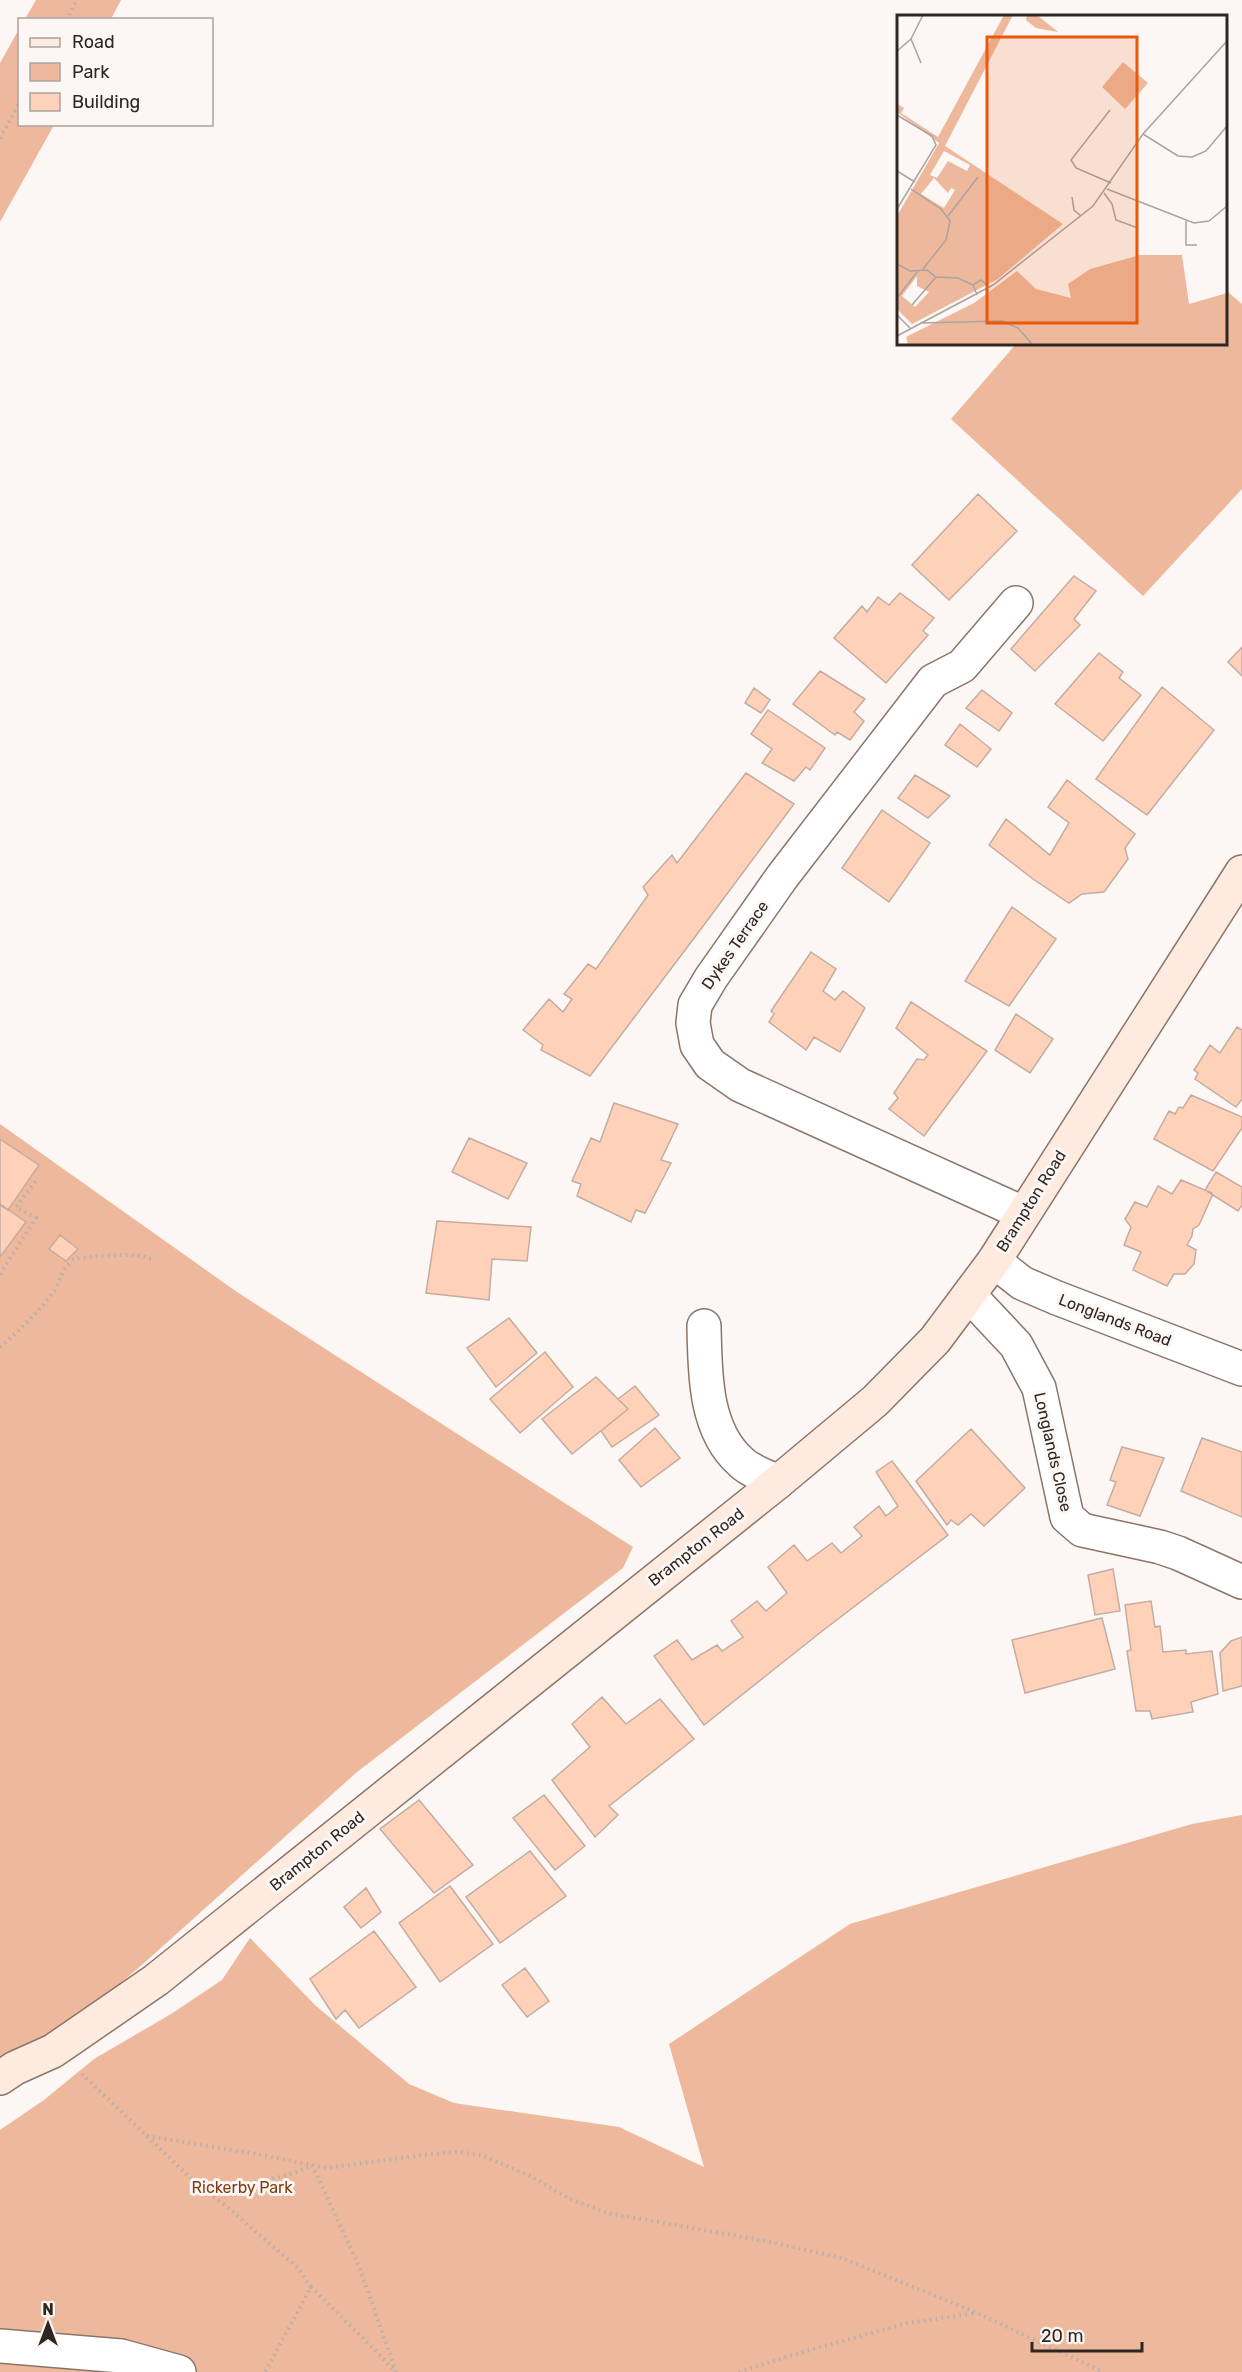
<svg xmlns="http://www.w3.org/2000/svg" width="1242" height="2372" font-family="Rubik,sans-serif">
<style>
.green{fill:#edb89c}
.building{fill:#ffd1b8;stroke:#c4aca0;stroke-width:1.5}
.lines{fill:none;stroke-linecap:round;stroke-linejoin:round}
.minor-casing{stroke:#8b7569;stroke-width:36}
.secondary-casing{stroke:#8b7569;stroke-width:36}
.path{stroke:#b6afac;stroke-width:4;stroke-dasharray:1.5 4.5;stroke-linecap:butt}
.minor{stroke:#fff;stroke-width:33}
.secondary{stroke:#ffeadf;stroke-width:33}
.labels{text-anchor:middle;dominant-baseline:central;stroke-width:6;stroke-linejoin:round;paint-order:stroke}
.street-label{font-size:16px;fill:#2f2621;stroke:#fcf7f4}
.park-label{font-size:16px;fill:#7f3d0f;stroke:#fcf7f4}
.inset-road{fill:none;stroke:#aaa3a0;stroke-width:1.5}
.view{fill:#e8590c;fill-opacity:0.15;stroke:#e8590c;stroke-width:3}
.inset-edge{fill:none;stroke:#2f2621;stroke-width:3}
</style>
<rect width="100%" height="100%" fill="#fcf7f4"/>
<path class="green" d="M36 0H121L111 19H25Z
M19 29 20 124 54 125 0 222V63Z
M1226 290 1242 304V489L1143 596 951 419 1016 344H1226Z
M0 1124 237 1292 633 1547 623 1568 357 1772 143 1964 90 2009 0 2062Z
M1242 1815V2372H0V2130L44 2100 94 2059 171 2014 222 1980 250 1938 315 2005 409 2084 454 2103 619 2127 704 2167 669 2044 850 1924 1192 1824Z"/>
<path class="building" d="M978 494 1017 531 949 600 912 565Z
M1074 576 1096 591 1074 619 1080 625 1035 671 1011 649Z
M900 593 934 618 923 631 928 635 886 683 834 638 862 606 867 612 878 597 889 605Z
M1242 647V676L1228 662Z
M1099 653 1123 672 1119 678 1141 695 1103 741 1055 704Z
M820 671 865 699 854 712 864 721 850 740 837 732 835 735 793 704Z
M1162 687 1214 730 1147 815 1096 779Z
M754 688 770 700 761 713 745 703Z
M982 690 1012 713 999 731 966 708Z
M768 710 825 748 810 770 806 767 794 781 762 763 772 749 751 734Z
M960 724 991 749 977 767 945 745Z
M746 773 794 804 695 937 590 1076 541 1050 543 1045 523 1030 549 999 563 1012 572 999 564 994 588 964 596 969 648 895 643 887 672 855 677 863Z
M915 775 950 796 928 818 898 798Z
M1067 780 1135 834 1125 848 1128 859 1104 892 1082 894 1069 903 1033 879 989 845 1006 819 1050 855 1069 823 1048 807Z
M882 810 930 843 889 902 842 868Z
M1012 907 1056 939 1009 1006 965 981Z
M811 952 836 969 823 991 835 1000 843 991 865 1008 840 1052 814 1037 806 1050 769 1022 774 1014 771 1011Z
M911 1002 987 1051 924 1136 889 1109 898 1098 894 1093 917 1059 924 1060 928 1055 896 1028Z
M1016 1014 1053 1039 1030 1073 995 1050Z
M1237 1027 1242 1030V1099L1236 1107 1195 1079 1198 1073 1194 1070 1210 1045 1220 1053Z
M1191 1095 1242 1117V1128L1213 1171 1154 1139 1169 1111 1175 1114 1179 1107 1183 1108Z
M614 1103 678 1124 661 1160 671 1163 645 1213 636 1210 631 1222 577 1196 581 1184 572 1181 591 1138 600 1142Z
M469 1138 527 1163 508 1199 452 1172Z
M0 1139 39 1165 8 1210 0 1205Z
M1216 1172 1242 1187V1205L1238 1211 1205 1190Z
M1181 1180 1212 1193V1196L1199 1225 1193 1229 1192 1236 1187 1245 1196 1250 1194 1264 1185 1274H1174L1167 1286 1133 1270 1141 1252 1124 1245 1131 1227 1125 1219 1135 1202 1147 1207 1158 1186 1172 1194Z
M0 1204 26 1222 0 1257Z
M437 1221 531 1227 527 1261 492 1259 489 1300 426 1293Z
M60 1235 78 1249 66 1261 49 1249Z
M509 1318 537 1353 496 1387 467 1348Z
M545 1352 573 1387 520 1433 490 1399Z
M596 1377 628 1409 572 1454 542 1419Z
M635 1386 659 1415 612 1447 601 1431 628 1409 618 1399Z
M655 1428 680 1458 641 1487 619 1460Z
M971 1429 1025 1488 984 1526 971 1514 958 1525 951 1520 947 1525 916 1481Z
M1202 1438 1242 1452V1517L1181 1491Z
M1122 1447 1164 1458 1140 1516 1107 1505 1116 1482 1110 1480Z
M892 1461 948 1535 821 1632 704 1725 654 1656 677 1640 692 1660 717 1645 722 1651 743 1637 731 1621 757 1601 766 1611 787 1593 768 1567 794 1545 807 1561 832 1543 841 1553 862 1536 854 1527 879 1506 886 1516 898 1506 876 1472Z
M1113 1569 1120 1611 1095 1615 1088 1575Z
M1151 1601 1155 1627 1160 1626 1163 1652 1186 1650V1654L1212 1651 1218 1694 1191 1702 1193 1712 1152 1719 1150 1711H1136L1127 1651 1131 1650 1125 1605Z
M1102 1618 1115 1669 1025 1693 1012 1640Z
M1242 1637V1686L1223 1691 1220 1653 1231 1641Z
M602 1697 626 1724 660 1699 694 1739 609 1806 618 1815 595 1837 552 1780 590 1747 572 1724Z
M544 1795 585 1846 555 1870 513 1818Z
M419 1800 473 1865 434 1893 380 1829Z
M530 1851 566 1896 500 1943 466 1897Z
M450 1886 493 1944 440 1982 399 1923Z
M366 1888 381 1912 361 1928 344 1907Z
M374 1931 416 1987 359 2028 345 2010 336 2019 310 1979Z
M525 1968 549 2001 527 2017 502 1985Z"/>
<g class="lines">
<g class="minor-casing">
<path id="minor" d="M1016 603 962 666 933 681 782 877 711 978 695 1005 693 1023 697 1045 710 1064 740 1085 1023 1213
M994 1261 1022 1283 1057 1298 1242 1369
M969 1295 1016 1345 1039 1388 1067 1517 1082 1530 1160 1547 1178 1553 1242 1582
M704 1326C705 1371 704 1430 741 1462 750 1471 766 1476 778 1482
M0 2346 121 2356 179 2372"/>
</g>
<g class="secondary-casing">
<path id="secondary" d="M0 2078 15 2068 53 2051 156 1980 778 1482 875 1401 935 1340 994 1261 1242 872"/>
</g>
<path class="path" d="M66 20 77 0
M0 138 20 102
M0 1274 36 1218 16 1207 36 1181
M0 1347C20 1330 39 1312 54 1291 61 1280 62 1268 73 1260 77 1257 125 1254 132 1255 140 1255 147 1258 155 1260
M82 2074 200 2187 225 2205 298 2268 311 2287 265 2372
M147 2136 262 2155 327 2168 430 2154 459 2152 484 2156 532 2177 568 2198 607 2213 766 2241 842 2258 977 2313 1103 2372
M201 2186C240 2184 276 2183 312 2165L359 2266 396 2372
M311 2287 378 2353 395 2372
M739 2372 789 2356 907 2323 977 2313"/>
<use href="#minor" class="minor"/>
<use href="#secondary" class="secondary"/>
</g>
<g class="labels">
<g class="street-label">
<text transform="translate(735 945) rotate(-55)">Dykes Terrace</text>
<text transform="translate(1031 1201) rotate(-58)">Brampton Road</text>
<text transform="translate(1115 1320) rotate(21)">Longlands Road</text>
<text transform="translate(1053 1452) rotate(77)">Longlands Close</text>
<text transform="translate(696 1547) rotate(-38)">Brampton Road</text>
<text transform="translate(317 1851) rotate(-39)">Brampton Road</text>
</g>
<g class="park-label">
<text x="242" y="2187">Rickerby Park</text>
</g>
</g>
<g transform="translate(897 15)">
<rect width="330" height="330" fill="#fcf7f4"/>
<path d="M107 0H116L48 131 166 209 101 264 15 309 0 294V201L42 128 0 97V89L7 93 4 98 41 122ZM47 136 73 150 70 156 51 146 40 163 33 160ZM37 163 51 178 54 173 58 175 47 193 24 179ZM20 261V271L32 277 18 292 5 281ZM130 0H140L161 17 139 13 129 5ZM226 47 251 68 228 94 205 72ZM243 240H285L292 289 330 278V330H11L9 322 77 288 120 256 139 274 174 283 171 269 193 254Z" fill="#edb89c" fill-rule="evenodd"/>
<path class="inset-road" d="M14 24 24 48M0 36 14 24 26 0M213 95 174 145 179 153 214 168M0 100 35 121 39 130 0 194M246 119 281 141 295 142 309 136 330 111M0 156 18 167M14 174 44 194 53 206 49 225 26 254M210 174 297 208 312 206 330 191M207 178 215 189 219 205 241 213M175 182 177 195 184 201M51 201 81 162M289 206V230H300M0 249 13 256 30 255 39 262 61 263 76 270 80 280M76 270 84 265 92 272M0 283 21 256M15 290 39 262M0 300 13 313M23 308 105 306 121 313 136 330M0 321 96 270 196 191 246 119 330 26"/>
<path class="view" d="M90 22H240V308H90Z"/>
<rect width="330" height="330" class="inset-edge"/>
</g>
<rect x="18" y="18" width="195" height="108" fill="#fcf7f4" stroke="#aaa3a0" stroke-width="1.5"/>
<rect x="30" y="38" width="30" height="9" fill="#ffeadf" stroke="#aaa3a0" stroke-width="1.5"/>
<text x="72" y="48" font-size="18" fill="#2f2621">Road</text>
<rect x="30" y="63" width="30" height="18" fill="#edb89c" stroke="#aaa3a0" stroke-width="1.5"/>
<text x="72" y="78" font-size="18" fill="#2f2621">Park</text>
<rect x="30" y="93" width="30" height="18" fill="#ffd1b8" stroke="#aaa3a0" stroke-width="1.5"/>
<text x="72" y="108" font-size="18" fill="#2f2621">Building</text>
<g transform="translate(48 2324)" stroke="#fcf7f4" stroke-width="4.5" paint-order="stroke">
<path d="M0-4.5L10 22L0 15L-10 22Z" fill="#2f2621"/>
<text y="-9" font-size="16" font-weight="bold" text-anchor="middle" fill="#2f2621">N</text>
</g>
<path d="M1032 2342v9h110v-9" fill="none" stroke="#2f2621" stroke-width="3"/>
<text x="1041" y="2342" font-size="18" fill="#2f2621" stroke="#fcf7f4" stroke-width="4.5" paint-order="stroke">20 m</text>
</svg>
